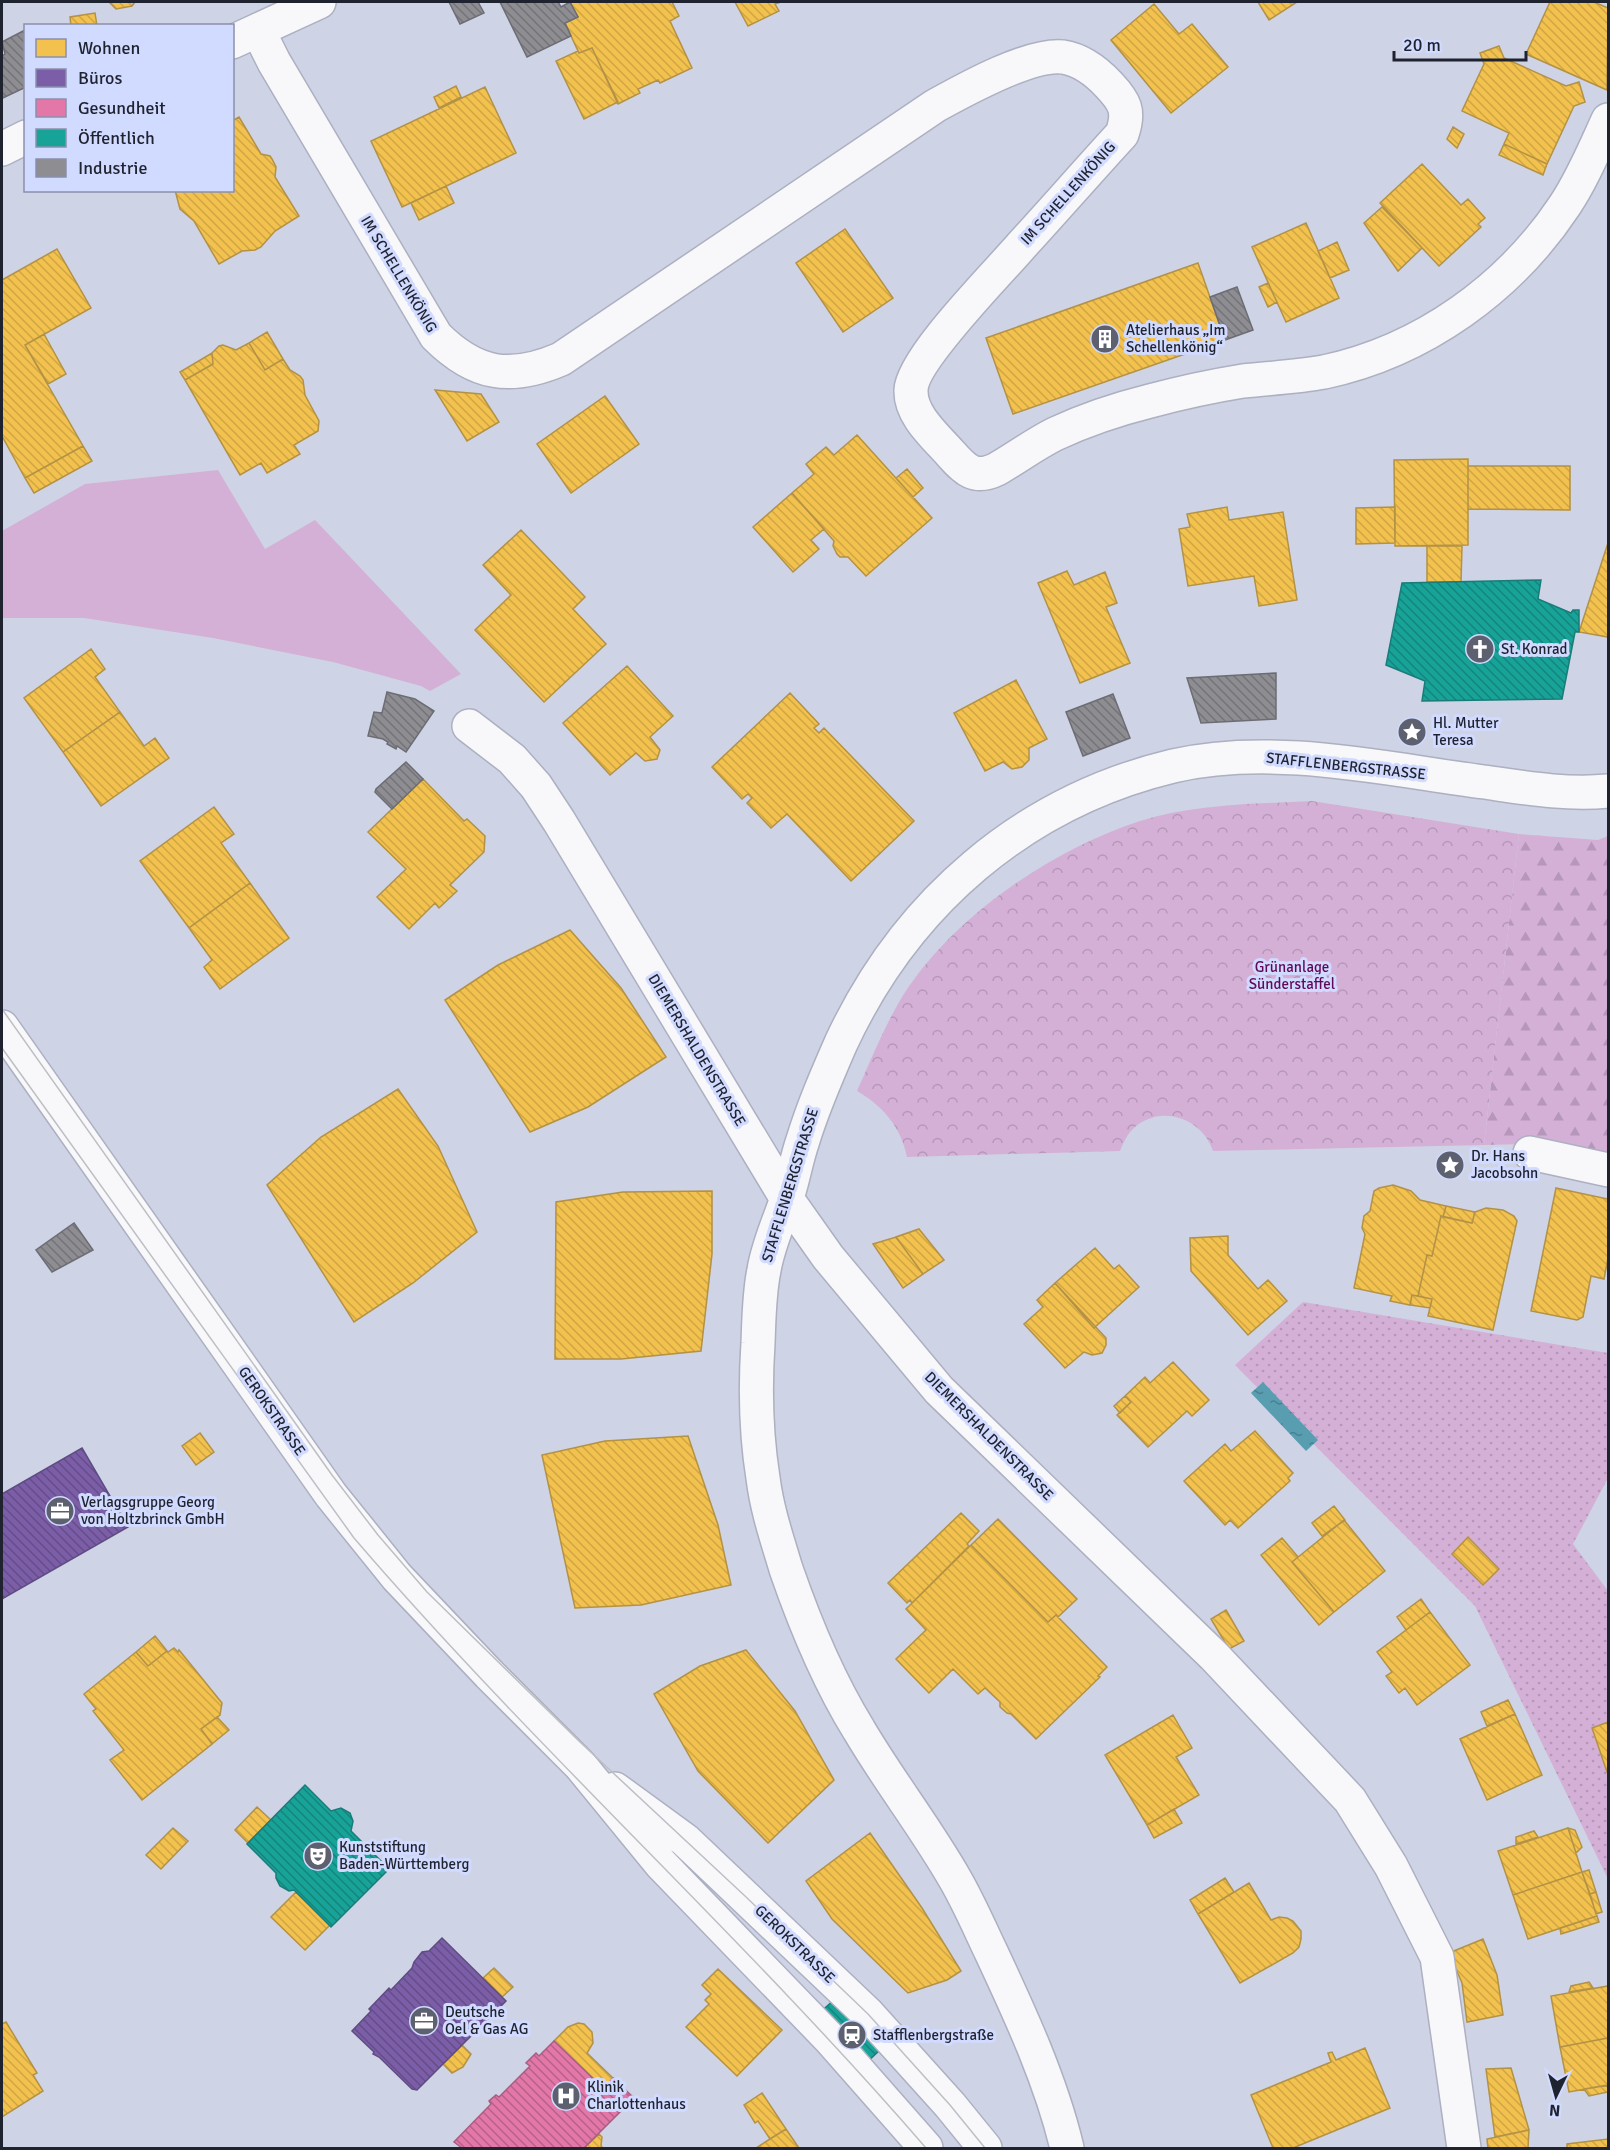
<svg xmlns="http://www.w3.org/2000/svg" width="1610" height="2150" font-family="Signika,sans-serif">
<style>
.grass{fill:#d4b0d7}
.forest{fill:url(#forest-firs)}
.park{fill:url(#park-crowns)}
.garden{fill:url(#garden-dots)}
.water{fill:url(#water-ripples)}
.homes{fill:url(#homes-back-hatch);stroke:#b39145;stroke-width:1.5}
.offices{fill:url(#offices-back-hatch);stroke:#5f4c83;stroke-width:1.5}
.health{fill:url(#health-back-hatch);stroke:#a85e84;stroke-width:1.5}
.public{fill:url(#public-back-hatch);stroke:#197c78;stroke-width:1.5}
.industry{fill:url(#industry-back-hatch);stroke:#6c6d74;stroke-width:1.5}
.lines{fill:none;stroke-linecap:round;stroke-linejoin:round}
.minor-casing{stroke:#acb0c0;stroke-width:36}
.tertiary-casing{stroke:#acb0c0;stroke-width:36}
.minor{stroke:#f8f8fb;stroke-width:33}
.tertiary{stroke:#f8f8fb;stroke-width:33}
.tram{stroke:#bdbfc4;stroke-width:1.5}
.labels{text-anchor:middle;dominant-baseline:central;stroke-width:6;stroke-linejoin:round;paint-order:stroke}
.street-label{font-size:15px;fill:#1f222f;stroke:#d1daff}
.poi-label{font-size:15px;fill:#1f222f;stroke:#d1daff;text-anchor:start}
.park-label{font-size:15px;fill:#610956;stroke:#d1daff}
</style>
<defs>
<pattern id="forest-firs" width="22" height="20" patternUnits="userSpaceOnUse" patternTransform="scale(1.5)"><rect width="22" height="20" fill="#d4b0d7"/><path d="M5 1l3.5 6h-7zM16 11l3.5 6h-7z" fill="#b697b9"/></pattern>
<pattern id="park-crowns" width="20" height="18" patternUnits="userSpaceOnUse" patternTransform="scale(1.5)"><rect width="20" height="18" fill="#d4b0d7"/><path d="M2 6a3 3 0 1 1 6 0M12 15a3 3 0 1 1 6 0" fill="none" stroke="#b697b9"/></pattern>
<pattern id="garden-dots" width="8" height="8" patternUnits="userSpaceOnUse" patternTransform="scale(1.5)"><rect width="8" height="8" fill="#d4b0d7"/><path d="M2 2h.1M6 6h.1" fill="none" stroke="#b697b9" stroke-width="1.8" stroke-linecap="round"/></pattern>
<pattern id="water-ripples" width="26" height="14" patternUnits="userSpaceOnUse" patternTransform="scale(1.5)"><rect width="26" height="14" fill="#589db0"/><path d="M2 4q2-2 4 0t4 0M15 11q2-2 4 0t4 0" fill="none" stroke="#488090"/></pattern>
<pattern id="homes-back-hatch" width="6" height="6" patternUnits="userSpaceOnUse" patternTransform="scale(1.5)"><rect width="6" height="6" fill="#f2c14e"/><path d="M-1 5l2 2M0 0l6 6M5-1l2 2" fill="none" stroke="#cfa644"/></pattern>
<pattern id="offices-back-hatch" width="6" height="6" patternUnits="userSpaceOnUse" patternTransform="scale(1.5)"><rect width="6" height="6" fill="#7b5ea7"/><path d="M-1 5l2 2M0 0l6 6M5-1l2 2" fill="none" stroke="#644d88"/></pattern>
<pattern id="health-back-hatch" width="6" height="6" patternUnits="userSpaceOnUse" patternTransform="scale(1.5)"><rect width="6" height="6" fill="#e377a8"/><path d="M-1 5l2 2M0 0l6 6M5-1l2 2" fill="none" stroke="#b76189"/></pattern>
<pattern id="public-back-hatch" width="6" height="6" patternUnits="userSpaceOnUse" patternTransform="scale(1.5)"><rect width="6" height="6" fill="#17a398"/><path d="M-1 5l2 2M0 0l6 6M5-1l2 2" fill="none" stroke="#14847c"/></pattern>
<pattern id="industry-back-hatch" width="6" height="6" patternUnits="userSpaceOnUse" patternTransform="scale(1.5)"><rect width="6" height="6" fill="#8d8d92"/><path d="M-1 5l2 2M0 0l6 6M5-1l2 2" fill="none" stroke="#737378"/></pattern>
</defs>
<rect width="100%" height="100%" fill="#ced3e6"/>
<path class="grass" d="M218 470 265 549 315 520 461 674 430 691 421 686 333 662 213 638 84 618H2V531L85 484Z"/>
<path class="forest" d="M1519 834 1598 840 1608 836V1160L1530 1144 1484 1145Z"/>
<path class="park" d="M1312 801 1519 834 1484 1145 1213 1151C1202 1117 1158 1103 1132 1130 1126 1136 1123 1144 1120 1151L907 1157C901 1127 883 1106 857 1091 870 1062 882 1032 898 1004 946 921 1050 850 1140 821 1195 804 1255 804 1312 801Z"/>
<path class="garden" d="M1303 1302 1608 1353V1478L1573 1544 1608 1591V1879L1475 1606 1235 1365Z"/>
<path class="water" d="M1263 1382 1318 1440 1306 1451 1251 1393Z"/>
<path class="homes" d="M109 2H135L132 6 116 9Z
M570 2H672L679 16 670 21 692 68 660 83 658 80 638 89 640 93 618 104 592 48 579 53 565 23 578 17Z
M735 2H781L775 4 779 11 748 26Z
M1258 2H1297L1269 20Z
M1550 2H1594L1608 8 1607 90 1526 54Z
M1154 4 1179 34 1192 24 1228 67 1171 113 1111 40Z
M95 13 97 26H71L70 17Z
M1499 46 1504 58 1566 86 1579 82 1585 102 1574 106 1547 164 1504 144 1509 133 1462 111 1484 64 1480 53Z
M592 48 618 102 584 119 556 61 578 51 579 53Z
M456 86 461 97 439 108 434 97Z
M485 87 516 153 402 207 371 141Z
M239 117 261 154 270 156 272 159 276 167 275 177 299 216 275 231 261 247 255 250 242 251 219 264 194 221 180 209 175 190H232V121Z
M1453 127 1464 134 1457 148 1447 139Z
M1504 144 1547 164 1543 175 1499 155Z
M1422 164 1461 205 1468 199 1485 218 1478 224 1481 227 1439 266 1380 203Z
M446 186 454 203 419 220 411 203Z
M1382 207 1422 248 1398 271 1364 223Z
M1306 223 1339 298 1286 322 1252 247Z
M845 229 893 298 843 332 796 263Z
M1337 242 1349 270 1330 278 1318 251Z
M57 249 91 308 25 345 83 446 25 478 2 436V280Z
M1198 263 1225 340 1013 414 986 338Z
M1268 283 1277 302 1268 307 1259 287Z
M267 332 283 359 265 370 249 343Z
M44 334 66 374 48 384 25 345Z
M249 343 265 370 283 359 290 370 300 376 303 380 305 395 319 421 318 431 294 445 300 454 267 473 261 463 240 475 185 380 213 364 212 353 219 346 223 345 236 350Z
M212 353 213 364 185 380 180 372Z
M435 390 481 394 499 422 467 441Z
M605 396 639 444 571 493 537 444Z
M857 435 932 518 866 576 848 557H840L837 554 833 546 834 541 792 493 814 474 806 464 826 447 834 455Z
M83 446 92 461 34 493 25 478Z
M1468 459V545L1395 546 1394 460Z
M1468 466H1570V510L1468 509Z
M907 469 923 488 913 497 896 478Z
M792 493 824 529 811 540 819 549 793 572 753 527Z
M1227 507 1229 520 1283 512 1297 600 1259 606 1254 576 1188 586 1179 529 1190 527 1187 514Z
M1395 507V543L1356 544V508Z
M521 530 585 597 573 609 606 644 544 702 475 630 511 595 483 565Z
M1608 543V637L1579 632Z
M1427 546H1462L1461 582H1427Z
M1067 571 1074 585 1105 572 1117 603 1106 607 1130 663 1080 683 1038 583Z
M91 649 105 669 95 677 120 712 63 752 24 698Z
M627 666 673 716 650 737 660 750 657 759 645 761 636 753 610 775 563 723Z
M1016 680 1047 739 1029 748V760L1022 767 1012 769 1003 762 985 771 954 713Z
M790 693 819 724 814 728 819 733 824 728 914 821 851 881 787 814 771 828 747 803 752 798 748 794 742 799 712 767Z
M120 712 144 746 155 738 169 758 101 806 63 752Z
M423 779 464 821 467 819 485 836 484 852 450 885 457 891 439 908 435 903 409 929 377 897 406 869 368 832Z
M214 807 234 834 221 843 250 883 189 928 140 861Z
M250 883 289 938 220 989 204 967 212 960 189 928Z
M570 930 621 988 666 1057 588 1107 530 1132 445 1000 498 965Z
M398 1089 438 1146 477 1232 413 1283 354 1322 267 1185 321 1137Z
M1393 1185 1411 1191 1420 1200 1446 1206 1443 1217 1441 1216 1432 1256 1427 1255 1418 1296 1412 1295 1410 1305 1390 1301 1392 1296 1354 1288 1365 1234 1362 1228 1364 1216 1370 1211 1374 1191 1379 1188Z
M1556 1188 1608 1199V1258L1604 1279 1591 1276 1583 1317 1577 1320 1531 1311Z
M712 1191V1254L701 1351 621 1359H555L556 1202 623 1192Z
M1446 1206 1475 1212 1472 1223 1443 1217Z
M1486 1208 1503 1210 1514 1216 1517 1221 1493 1330 1428 1316 1432 1299 1418 1296 1427 1255 1432 1256 1441 1216 1472 1223 1475 1212Z
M919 1229 944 1260 923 1274 896 1237Z
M1228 1236V1255L1258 1289 1268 1280 1287 1301 1248 1335 1191 1271 1190 1238Z
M896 1237 923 1274 903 1288 873 1244Z
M1095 1248 1114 1269 1119 1265 1139 1287 1094 1328 1055 1283Z
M1055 1283 1106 1338V1345L1102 1353 1092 1355 1084 1352 1065 1368 1024 1324 1043 1307 1037 1300Z
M1412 1295 1432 1299 1430 1308 1410 1305Z
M1173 1362 1209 1400 1192 1416 1187 1411 1148 1447 1117 1415 1131 1402 1125 1396 1145 1377 1150 1383Z
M1125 1396 1131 1402 1120 1413 1114 1406Z
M1255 1431 1293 1473 1288 1478 1290 1481 1238 1528 1230 1520 1225 1525 1184 1481 1225 1444 1231 1451Z
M200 1433 214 1452 196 1465 182 1446Z
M688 1436 718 1525 731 1585 641 1605 575 1608 542 1455 605 1441Z
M1334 1506 1345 1520 1322 1536 1312 1523Z
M961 1513 979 1531 967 1544 969 1546 912 1603 910 1600 907 1603 888 1583Z
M998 1519 1077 1599 1058 1617 1056 1615 1048 1622 971 1545Z
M1344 1520 1385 1571 1334 1612 1292 1562Z
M1468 1537 1499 1569 1483 1585 1452 1554Z
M1282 1538 1298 1557 1292 1562 1334 1612 1319 1625 1261 1555Z
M971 1545 1048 1622 1056 1615 1107 1667 1098 1676 1100 1677 1036 1739 1011 1714 1007 1713 1000 1707V1702L985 1688 978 1694 953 1669 929 1693 896 1659 926 1630 906 1609Z
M1421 1599 1430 1612 1406 1630 1397 1617Z
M1226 1610 1244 1641 1229 1649 1211 1619Z
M1430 1612 1470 1665 1417 1705 1405 1688 1399 1693 1386 1676 1392 1672 1377 1652Z
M155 1636 167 1651 148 1666 136 1652Z
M174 1648 178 1652 179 1650 222 1703 220 1715 201 1729 212 1744 142 1800 110 1760 124 1750 93 1711 96 1709 84 1694 136 1652 148 1666 167 1651 168 1652Z
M746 1650 795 1711 834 1780 768 1843 698 1771 654 1694 700 1666Z
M1508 1700 1515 1714 1487 1726 1481 1712Z
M1515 1714 1542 1775 1487 1800 1460 1739Z
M1173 1715 1192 1748 1176 1757 1199 1795 1147 1825 1105 1755Z
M217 1717 229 1730 212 1744 201 1729Z
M1608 1722V1772H1607L1592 1728Z
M257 1807 271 1820 248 1843 235 1830Z
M1174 1809 1182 1823 1154 1838 1147 1825Z
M173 1828 188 1841 161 1869 146 1855Z
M1568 1828 1582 1872 1513 1895 1498 1851Z
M1568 1828 1575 1830 1582 1847 1576 1853Z
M1534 1831 1538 1837 1516 1844V1837Z
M870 1833 922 1908 961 1971 947 1980 908 1993 832 1919 806 1881Z
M1589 1870 1596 1892 1590 1894 1582 1872Z
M1582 1872 1597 1916 1528 1939 1513 1895Z
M1225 1878 1234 1892 1198 1914 1190 1900Z
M1249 1883 1271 1920 1279 1917 1287 1918 1293 1921 1301 1931V1939L1299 1947 1293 1953 1240 1983 1198 1914Z
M296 1892 330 1925 305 1950 271 1917Z
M1596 1892 1602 1912 1596 1914 1590 1894Z
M1597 1916 1599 1922 1561 1934 1560 1928Z
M1483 1939 1497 1975 1503 2015 1467 2022 1462 1983 1449 1953Z
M494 1968 513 1987 502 1997 483 1978Z
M718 1969 782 2030 737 2076 686 2027 709 2004 705 2000 711 1994 702 1985Z
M1589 1982 1593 1988 1569 1992 1571 1986Z
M1608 1986V2038L1560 2047 1551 1996Z
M6 2022 37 2073 33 2075 43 2091 2 2117V2024Z
M578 2023 584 2024 592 2032 593 2043 587 2053 613 2078 604 2089 554 2041 568 2027Z
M1608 2038V2085L1569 2092 1560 2047Z
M462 2045 471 2054 463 2067 452 2073 443 2064Z
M1365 2048 1390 2108 1293 2148H1273L1251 2095 1331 2062 1328 2053 1332 2052 1336 2060Z
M1511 2068 1529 2130 1495 2137 1486 2069Z
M1608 2085V2092L1589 2096 1584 2089Z
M762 2093 786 2129 770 2139 758 2121 755 2123 744 2105Z
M786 2129 799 2148H756L770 2139Z
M1529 2130 1528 2148H1488L1487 2139Z
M599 2134 602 2137 601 2146 603 2148H584Z
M1608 2139V2148H1567V2144Z"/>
<path class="offices" d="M82 1448 128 1527 2 1599V1494Z
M442 1938 506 2001 417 2090 412 2089 379 2057 373 2054 374 2052 352 2031 371 2011 369 2009 389 1988 391 1990 412 1968 414 1962 422 1952 429 1951Z"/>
<path class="health" d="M554 2041 604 2089 613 2078 634 2098 584 2148H462L454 2142 491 2104 489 2101 496 2095 499 2097 530 2066 526 2063 536 2053 539 2056Z"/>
<path class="public" d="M1541 580 1538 599 1571 613 1573 610H1579V632H1575L1562 699 1422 701 1425 681 1386 665 1402 583Z
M305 1785 331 1811 341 1808 350 1813 353 1821 351 1831 389 1869 331 1927 294 1890 289 1891 280 1886 276 1878V1873L247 1844Z
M835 1999 881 2049 864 2065 817 2015Z"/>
<path class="industry" d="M449 2H478L484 13 460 24Z
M500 2H558L561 7 570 2 578 17 565 23 571 36 527 57Z
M25 30 26 87 3 98 2 94V56L5 54 2 42Z
M1237 287 1253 330 1225 340 1210 297Z
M1276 673V719L1201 723 1187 678Z
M387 692 415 699 434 711 406 752 397 746 396 749 387 744 388 742 383 739 368 736 374 712 382 713Z
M1113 694 1130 738 1083 756 1066 712Z
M406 762 423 779 392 809 375 792 376 789Z
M74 1223 93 1250 52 1272 36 1250Z"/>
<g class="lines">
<g class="minor-casing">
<path id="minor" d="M258 30 274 62 436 336C475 375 510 381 561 359L935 106C964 90 1030 53 1063 57 1082 60 1096 71 1109 85 1125 102 1130 111 1122 134 1088 171 1055 209 1021 246 998 273 912 359 911 390 910 415 935 436 951 454 965 470 975 480 997 469 1016 458 1035 444 1055 434 1085 420 1118 409 1150 401 1180 393 1212 386 1243 381 1270 378 1297 377 1324 372 1423 351 1510 288 1565 205 1583 178 1595 148 1608 120
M232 42 319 2
M2 149 26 137
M469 726 512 759 536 786 559 821 787 1199 828 1257 939 1390 1214 1656 1350 1800 1391 1866 1437 1957 1464 2148
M1530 1153 1608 1170
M1067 2148C1051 2081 1021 2016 992 1954 980 1929 969 1903 955 1879 926 1828 889 1781 859 1730 828 1680 805 1624 786 1569 777 1539 767 1510 763 1478 756 1434 755 1388 758 1343 759 1319 759 1294 764 1270 768 1246 778 1224 786 1201 793 1181 796 1160 803 1140 813 1107 827 1075 841 1043 906 903 1023 802 1173 766 1272 743 1385 769 1484 782 1526 788 1566 795 1608 791"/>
</g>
<g class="tertiary-casing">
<path id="tertiary" d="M2 1027 331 1495 397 1577 489 1674 580 1765 661 1864 831 2040 926 2148
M615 1789 685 1840 868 2014 950 2105 985 2148"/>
</g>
<use href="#minor" class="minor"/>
<use href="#tertiary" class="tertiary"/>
<path class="tram" d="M2 1009 332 1475 378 1535 427 1592 581 1743 745 1896 868 2014 950 2105 985 2148
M2 1048 354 1538C536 1750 744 1937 926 2148"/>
</g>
<defs>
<g id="building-disc" transform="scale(1.5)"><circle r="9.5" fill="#5c606f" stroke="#d1daff"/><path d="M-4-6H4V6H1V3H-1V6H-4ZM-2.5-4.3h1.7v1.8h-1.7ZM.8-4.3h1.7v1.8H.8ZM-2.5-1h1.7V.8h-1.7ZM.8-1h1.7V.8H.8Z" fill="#fff"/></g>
<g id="church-disc" transform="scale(1.5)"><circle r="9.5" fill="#5c606f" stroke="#d1daff"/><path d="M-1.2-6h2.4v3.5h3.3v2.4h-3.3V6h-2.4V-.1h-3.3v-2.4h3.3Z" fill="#fff"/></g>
<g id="sight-disc" transform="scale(1.5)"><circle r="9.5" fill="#5c606f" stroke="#d1daff"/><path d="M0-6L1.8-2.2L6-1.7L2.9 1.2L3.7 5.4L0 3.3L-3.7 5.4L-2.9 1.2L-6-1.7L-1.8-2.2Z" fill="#fff"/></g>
<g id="office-disc" transform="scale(1.5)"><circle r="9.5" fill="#5c606f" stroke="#d1daff"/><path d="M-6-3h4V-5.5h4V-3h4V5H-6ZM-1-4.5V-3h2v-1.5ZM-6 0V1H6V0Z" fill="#fff"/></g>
<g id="theatre-disc" transform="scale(1.5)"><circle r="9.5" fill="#5c606f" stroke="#d1daff"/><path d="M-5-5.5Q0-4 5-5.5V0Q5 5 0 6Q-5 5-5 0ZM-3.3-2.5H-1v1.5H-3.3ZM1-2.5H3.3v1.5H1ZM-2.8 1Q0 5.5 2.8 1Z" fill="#fff"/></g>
<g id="station-disc" transform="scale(1.5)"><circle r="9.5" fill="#5c606f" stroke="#d1daff"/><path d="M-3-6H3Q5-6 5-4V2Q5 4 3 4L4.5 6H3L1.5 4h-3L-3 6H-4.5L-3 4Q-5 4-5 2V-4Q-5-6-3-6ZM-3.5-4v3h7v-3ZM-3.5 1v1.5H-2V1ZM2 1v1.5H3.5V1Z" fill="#fff"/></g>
<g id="hospital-disc" transform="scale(1.5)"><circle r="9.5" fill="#5c606f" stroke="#d1daff"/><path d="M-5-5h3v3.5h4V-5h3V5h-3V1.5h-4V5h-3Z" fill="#fff"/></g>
</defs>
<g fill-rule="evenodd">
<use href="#building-disc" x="1105" y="339"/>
<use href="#church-disc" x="1480" y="649"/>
<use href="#sight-disc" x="1412" y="732"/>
<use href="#sight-disc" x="1450" y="1165"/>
<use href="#office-disc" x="60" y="1511"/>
<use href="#theatre-disc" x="318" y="1856"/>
<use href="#office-disc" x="424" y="2021"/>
<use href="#station-disc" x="852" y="2035"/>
<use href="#hospital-disc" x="566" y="2096"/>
</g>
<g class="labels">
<g class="street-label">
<text transform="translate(1068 193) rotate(-48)">IM SCHELLENKÖNIG</text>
<text transform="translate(399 274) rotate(59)">IM SCHELLENKÖNIG</text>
<text transform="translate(1346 766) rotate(6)">STAFFLENBERGSTRASSE</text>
<text transform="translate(697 1050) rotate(59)">DIEMERSHALDENSTRASSE</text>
<text transform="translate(790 1185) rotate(-73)">STAFFLENBERGSTRASSE</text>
<text transform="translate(272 1411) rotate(55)">GEROKSTRASSE</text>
<text transform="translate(989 1436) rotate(45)">DIEMERSHALDENSTRASSE</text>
<text transform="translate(795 1944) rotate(44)">GEROKSTRASSE</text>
</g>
<g class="poi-label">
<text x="1126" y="330">Atelierhaus „Im<tspan x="1126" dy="17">Schellenkönig“</tspan></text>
<text x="1501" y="649">St. Konrad</text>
<text x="1433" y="723">Hl. Mutter<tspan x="1433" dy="17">Teresa</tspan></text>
<text x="1471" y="1156">Dr. Hans<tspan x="1471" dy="17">Jacobsohn</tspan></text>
<text x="81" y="1502">Verlagsgruppe Georg<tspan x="81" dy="17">von Holtzbrinck GmbH</tspan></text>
<text x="339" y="1847">Kunststiftung<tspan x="339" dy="17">Baden-Württemberg</tspan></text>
<text x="445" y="2012">Deutsche<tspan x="445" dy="17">Oel &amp; Gas AG</tspan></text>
<text x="873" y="2035">Stafflenbergstraße</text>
<text x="587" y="2087">Klinik<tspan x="587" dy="17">Charlottenhaus</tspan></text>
</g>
<g class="park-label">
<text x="1292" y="967">Grünanlage<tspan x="1292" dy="17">Sünderstaffel</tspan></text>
</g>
</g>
<rect width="1610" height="2150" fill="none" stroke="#1f222f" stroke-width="6"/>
<rect x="24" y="24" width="210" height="168" fill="#d1daff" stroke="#8a90ac" stroke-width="1.5"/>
<rect x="36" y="39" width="30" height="18" fill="#f2c14e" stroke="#8a90ac" stroke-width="1.5"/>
<text x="78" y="54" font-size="18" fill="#1f222f">Wohnen</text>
<rect x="36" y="69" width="30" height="18" fill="#7b5ea7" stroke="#8a90ac" stroke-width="1.5"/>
<text x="78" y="84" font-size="18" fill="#1f222f">Büros</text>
<rect x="36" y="99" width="30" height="18" fill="#e377a8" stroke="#8a90ac" stroke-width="1.5"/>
<text x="78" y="114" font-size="18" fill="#1f222f">Gesundheit</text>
<rect x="36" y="129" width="30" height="18" fill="#17a398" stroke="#8a90ac" stroke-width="1.5"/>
<text x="78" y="144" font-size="18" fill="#1f222f">Öffentlich</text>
<rect x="36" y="159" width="30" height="18" fill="#8d8d92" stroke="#8a90ac" stroke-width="1.5"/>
<text x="78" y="174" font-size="18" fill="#1f222f">Industrie</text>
<g transform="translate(1556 2096) rotate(185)" stroke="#d1daff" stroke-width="4.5" paint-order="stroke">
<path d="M0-4.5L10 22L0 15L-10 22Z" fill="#1f222f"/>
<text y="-9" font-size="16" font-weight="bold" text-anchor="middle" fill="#1f222f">N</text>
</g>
<path d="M1394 51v9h132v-9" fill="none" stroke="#1f222f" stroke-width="3"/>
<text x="1403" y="51" font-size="18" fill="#1f222f" stroke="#d1daff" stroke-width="4.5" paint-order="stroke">20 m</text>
</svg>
